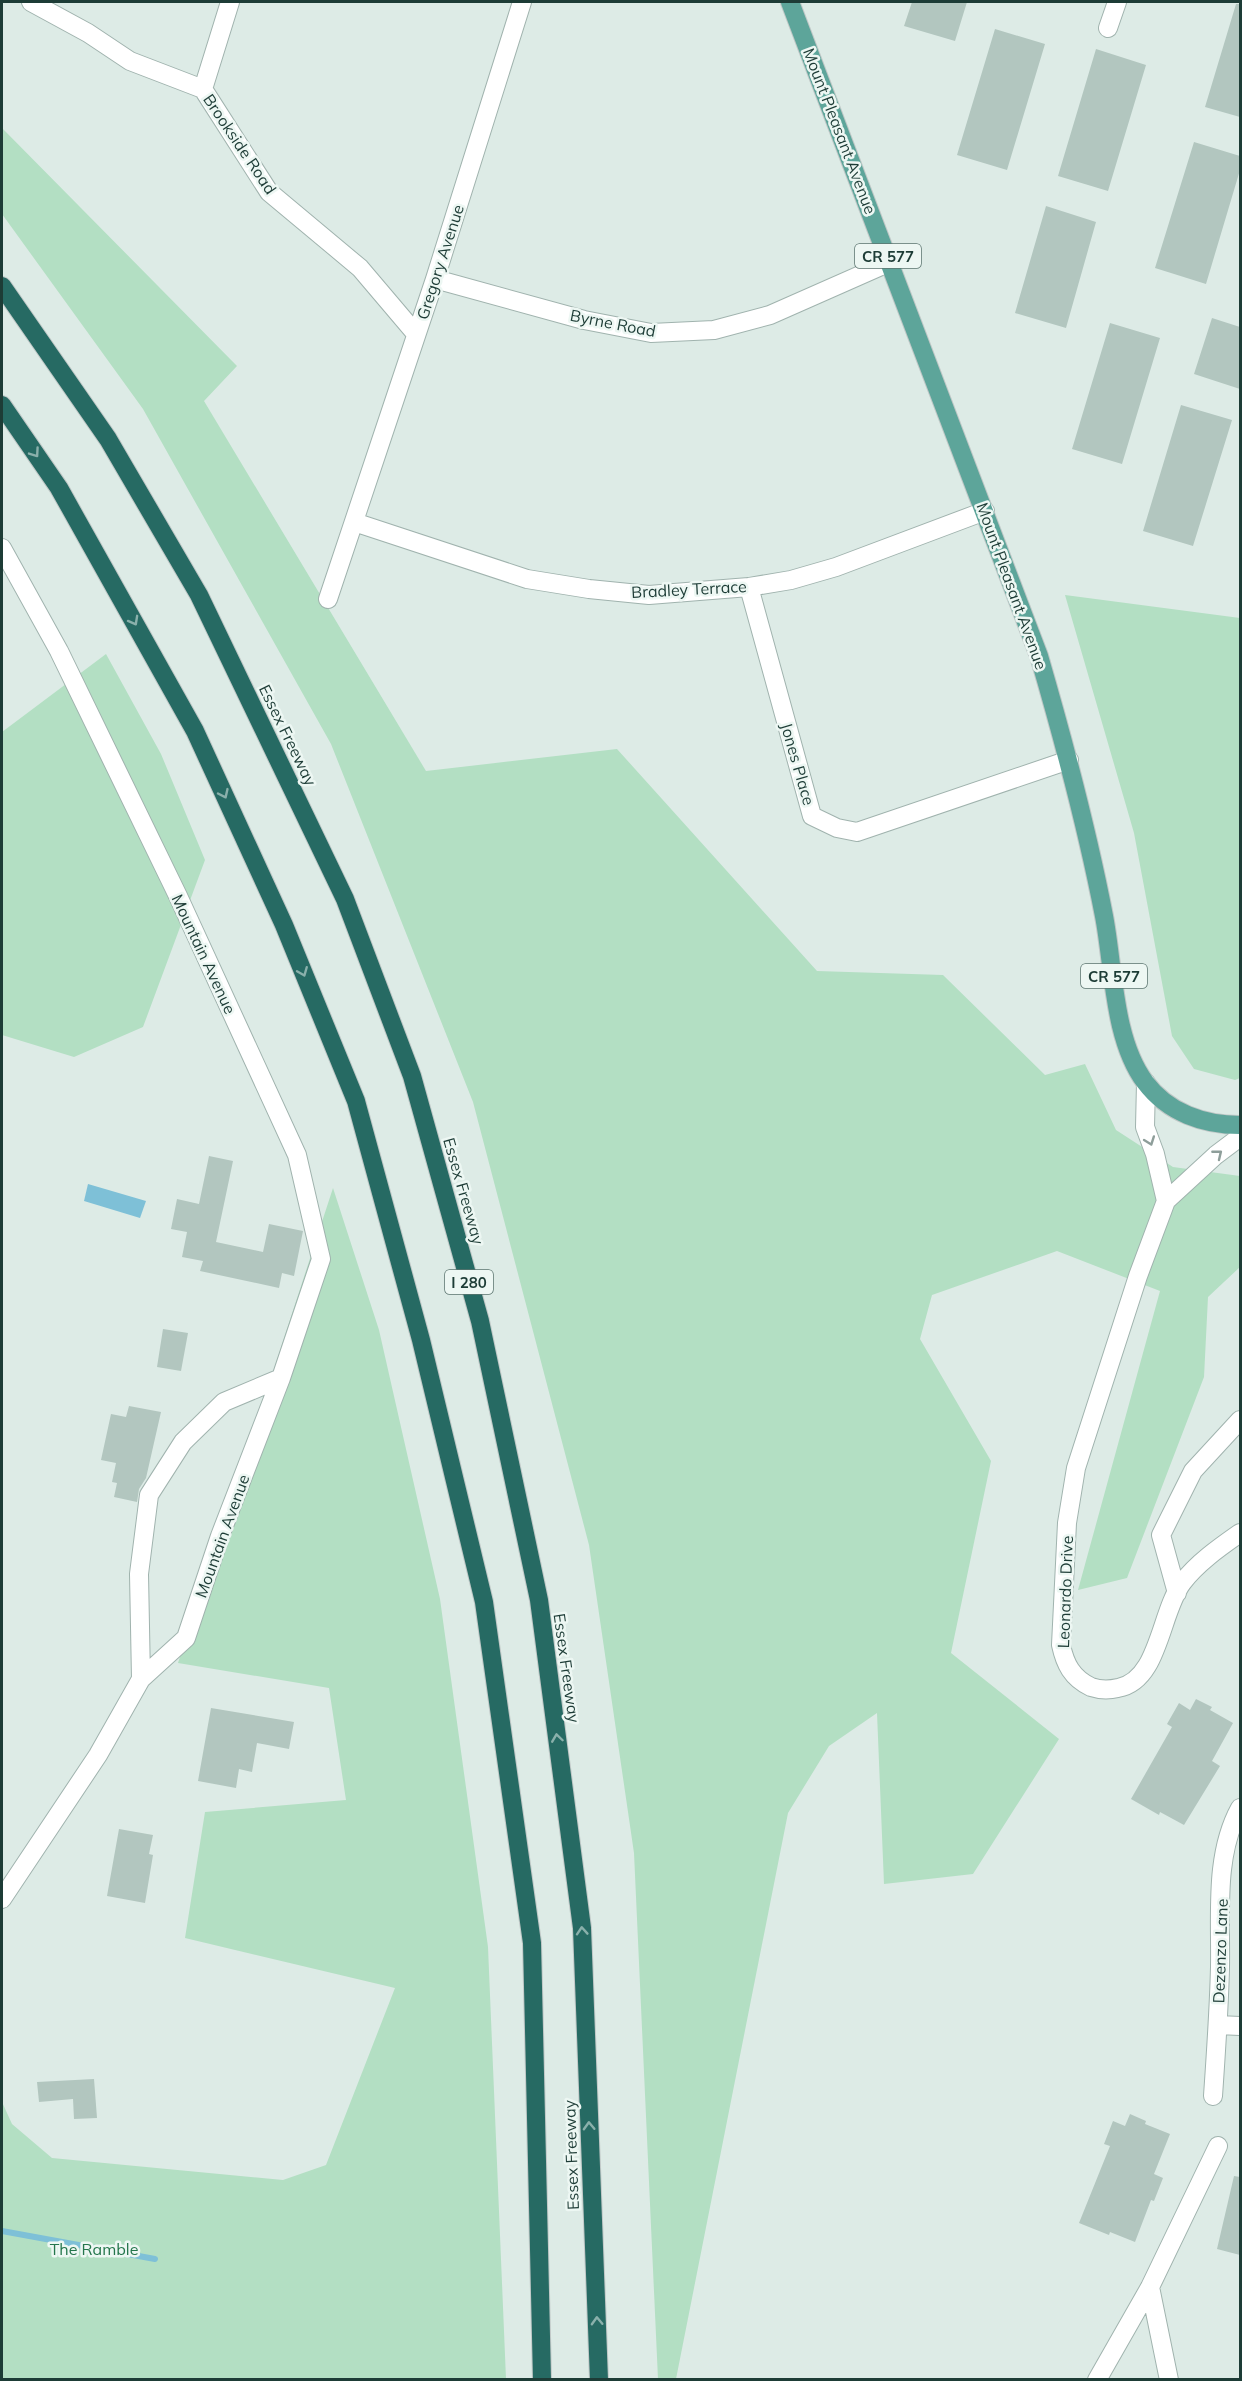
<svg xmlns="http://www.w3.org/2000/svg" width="1242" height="2381" font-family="Mulish,sans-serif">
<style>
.green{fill:#b3dfc3}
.water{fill:#7ec0d7}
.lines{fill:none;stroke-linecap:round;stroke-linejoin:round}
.stream{stroke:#7ec0d7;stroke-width:6}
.building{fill:#b2c6bf}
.minor-casing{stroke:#a0b3ae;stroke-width:20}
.major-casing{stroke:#c0c8c7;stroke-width:20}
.highway-casing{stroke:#c0c8c7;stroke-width:20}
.minor{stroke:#fff;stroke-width:18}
.major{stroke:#5da59a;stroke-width:18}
.highway{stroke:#266a63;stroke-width:18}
.oneway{stroke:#8ab0ab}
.oneway2{stroke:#8e9e9a}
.labels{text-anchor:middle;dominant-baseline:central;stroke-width:5;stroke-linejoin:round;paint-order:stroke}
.shield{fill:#edf7f3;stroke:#5b746f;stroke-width:1.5}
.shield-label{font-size:15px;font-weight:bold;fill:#1d3c36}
.street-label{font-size:16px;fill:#1d3c36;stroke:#edf7f3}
.park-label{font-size:16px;fill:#24764c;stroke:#edf7f3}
</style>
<rect width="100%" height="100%" fill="#ddebe6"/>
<path class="green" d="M2 128 237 366 204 401 426 771 617 749 817 971 943 975 1045 1075 1085 1064 1116 1130 1173 1167 1240 1176V1267L1208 1297 1204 1377 1127 1578 1078 1590 1160 1291 1057 1251 932 1295 920 1339 991 1461 951 1653 1059 1739 973 1874 884 1884 877 1713 829 1746 788 1813 676 2379H658L634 1853 589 1545 473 1102 331 744 143 409 2 214Z
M1065 595 1240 618V1078L1235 1080 1194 1069 1172 1036 1134 833Z
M106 654 161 754 205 860 143 1027 74 1057 2 1035V732Z
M333 1188 379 1330 440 1599 488 1947 506 2379H2V2102L12 2124 52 2158 283 2180 326 2165 395 1988 185 1938 205 1812 346 1800 329 1688 178 1663Z"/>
<path class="water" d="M88 1184 146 1201 140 1218 84 1201Z"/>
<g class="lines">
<path class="stream" d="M2 2231 155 2259"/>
</g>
<path class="building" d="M912 2H967L955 41 904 26Z
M1236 4H1240V117L1205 107Z
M995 29 1045 44 1007 170 957 155Z
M1096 49 1146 65 1108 191 1058 176Z
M1194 142 1240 156V170L1206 284 1155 268Z
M1046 206 1096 222 1066 328 1015 313Z
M1212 318 1240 327V389L1194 374Z
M1110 323 1160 338 1122 464 1072 449Z
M1181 405 1232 420 1193 546 1143 531Z
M209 1156 233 1161 216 1242 263 1252 269 1224 303 1231 294 1276 282 1273 279 1288 200 1271 203 1261 182 1257 187 1232 171 1229 177 1199 199 1204Z
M163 1329 188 1333 181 1371 157 1367Z
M129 1406 161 1412 146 1478 139 1489 137 1502 114 1497 117 1483 112 1482 116 1463 101 1460 111 1414 126 1417Z
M1196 1699 1212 1707 1210 1710 1233 1723 1212 1761 1220 1766 1184 1825 1160 1812 1159 1815 1131 1799 1172 1727 1167 1724 1179 1703 1190 1710Z
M211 1708 294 1722 289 1749 257 1743 252 1772 239 1769 236 1788 198 1781Z
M119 1829 153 1835 149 1854 153 1855 145 1903 107 1896Z
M94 2079 97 2118 74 2119 73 2099 39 2102 37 2082Z
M1130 2114 1146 2121 1145 2124 1170 2134 1154 2174 1163 2178 1154 2201 1151 2200 1135 2242 1110 2232 1109 2235 1079 2223 1110 2146 1104 2144 1113 2121 1125 2126Z
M1234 2176 1240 2177V2255L1217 2249Z"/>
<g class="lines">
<g class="minor-casing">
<path id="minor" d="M31 2 88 33 130 61 203 89 269 192 360 268 416 334
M1108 28 1117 2
M203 89 230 2
M435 279 584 320 651 333 714 330 770 315 890 262
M354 522 527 579 589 589 649 595 749 587 791 580 836 567 985 511
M2 548 59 651 178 896 297 1155 321 1259 281 1378 224 1402 183 1442 149 1495 139 1574 141 1679 98 1755 2 1899
M749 587 812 816 837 828 857 832 1069 760
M328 599 435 279 522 2
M1146 1083 1145 1127 1155 1154 1166 1201
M1240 1137 1216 1155 1166 1201 1138 1276 1076 1468 1067 1523 1061 1645C1065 1664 1072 1678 1091 1687 1100 1690 1109 1690 1118 1688 1159 1681 1160 1613 1182 1583 1197 1563 1220 1547 1240 1533
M1177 1593 1161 1535 1193 1471 1240 1420
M141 1679 186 1638 220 1536 281 1378
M1218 2025 1240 2026
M1213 2096C1216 2053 1219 2010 1220 1967 1221 1915 1214 1855 1240 1808
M1150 2287 1169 2380
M1097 2380 1150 2287 1218 2146"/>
</g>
<g class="major-casing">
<path id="major" d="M790 2 1039 656C1064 742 1087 828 1104 916 1114 968 1113 1039 1145 1082 1168 1113 1204 1125 1240 1125"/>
</g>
<g class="highway-casing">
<path id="highway" d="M2 286 108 439 199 595 345 899 412 1076 480 1321 539 1600 582 1928 599 2380
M2 405 59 488 195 731 284 925 356 1101 421 1340 484 1602 532 1943 542 2380"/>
</g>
<use href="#minor" class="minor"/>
<use href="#major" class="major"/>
<use href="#highway" class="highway"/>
</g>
<defs><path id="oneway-chevron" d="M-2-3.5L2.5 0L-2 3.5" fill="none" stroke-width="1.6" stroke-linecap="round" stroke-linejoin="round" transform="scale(1.5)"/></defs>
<g class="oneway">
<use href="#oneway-chevron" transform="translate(35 453) rotate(55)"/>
<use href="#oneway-chevron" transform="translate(134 621) rotate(61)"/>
<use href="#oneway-chevron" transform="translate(224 794) rotate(65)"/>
<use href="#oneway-chevron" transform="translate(303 972) rotate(68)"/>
<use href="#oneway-chevron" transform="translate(557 1738) rotate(-98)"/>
<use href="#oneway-chevron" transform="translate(582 1931) rotate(-94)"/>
<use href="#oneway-chevron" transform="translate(589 2126) rotate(-92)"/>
<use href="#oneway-chevron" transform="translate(597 2321) rotate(-92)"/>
</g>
<g class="oneway2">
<use href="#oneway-chevron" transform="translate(1150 1141) rotate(70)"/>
<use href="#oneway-chevron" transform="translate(1218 1154) rotate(-39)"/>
</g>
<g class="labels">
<g class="shield">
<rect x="855" y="244" width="66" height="24" rx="4.5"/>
<rect x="1081" y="964" width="66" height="24" rx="4.5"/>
<rect x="445" y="1270" width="48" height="24" rx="4.5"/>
</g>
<g class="shield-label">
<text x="888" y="256">CR 577</text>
<text x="1114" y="976">CR 577</text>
<text x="469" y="1282">I 280</text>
</g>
<g class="street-label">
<text transform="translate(840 131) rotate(69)">Mount Pleasant Avenue</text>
<text transform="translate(240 144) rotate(56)">Brookside Road</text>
<text transform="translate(440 262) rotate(-72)">Gregory Avenue</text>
<text transform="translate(613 323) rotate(11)">Byrne Road</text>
<text transform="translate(1012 586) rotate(70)">Mount Pleasant Avenue</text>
<text transform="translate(689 589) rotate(-3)">Bradley Terrace</text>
<text transform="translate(288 735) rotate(64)">Essex Freeway</text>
<text transform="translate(798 764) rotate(74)">Jones Place</text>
<text transform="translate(204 954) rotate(65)">Mountain Avenue</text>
<text transform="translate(464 1191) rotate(74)">Essex Freeway</text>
<text transform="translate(222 1536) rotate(-70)">Mountain Avenue</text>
<text transform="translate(1065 1592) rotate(-88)">Leonardo Drive</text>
<text transform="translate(567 1668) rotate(82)">Essex Freeway</text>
<text transform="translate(1220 1951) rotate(-88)">Dezenzo Lane</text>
<text transform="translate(571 2155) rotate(-92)">Essex Freeway</text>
</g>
<g class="park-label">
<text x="94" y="2249">The Ramble</text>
</g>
</g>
<rect width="1242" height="2381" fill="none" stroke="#1d3c36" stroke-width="6"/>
</svg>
